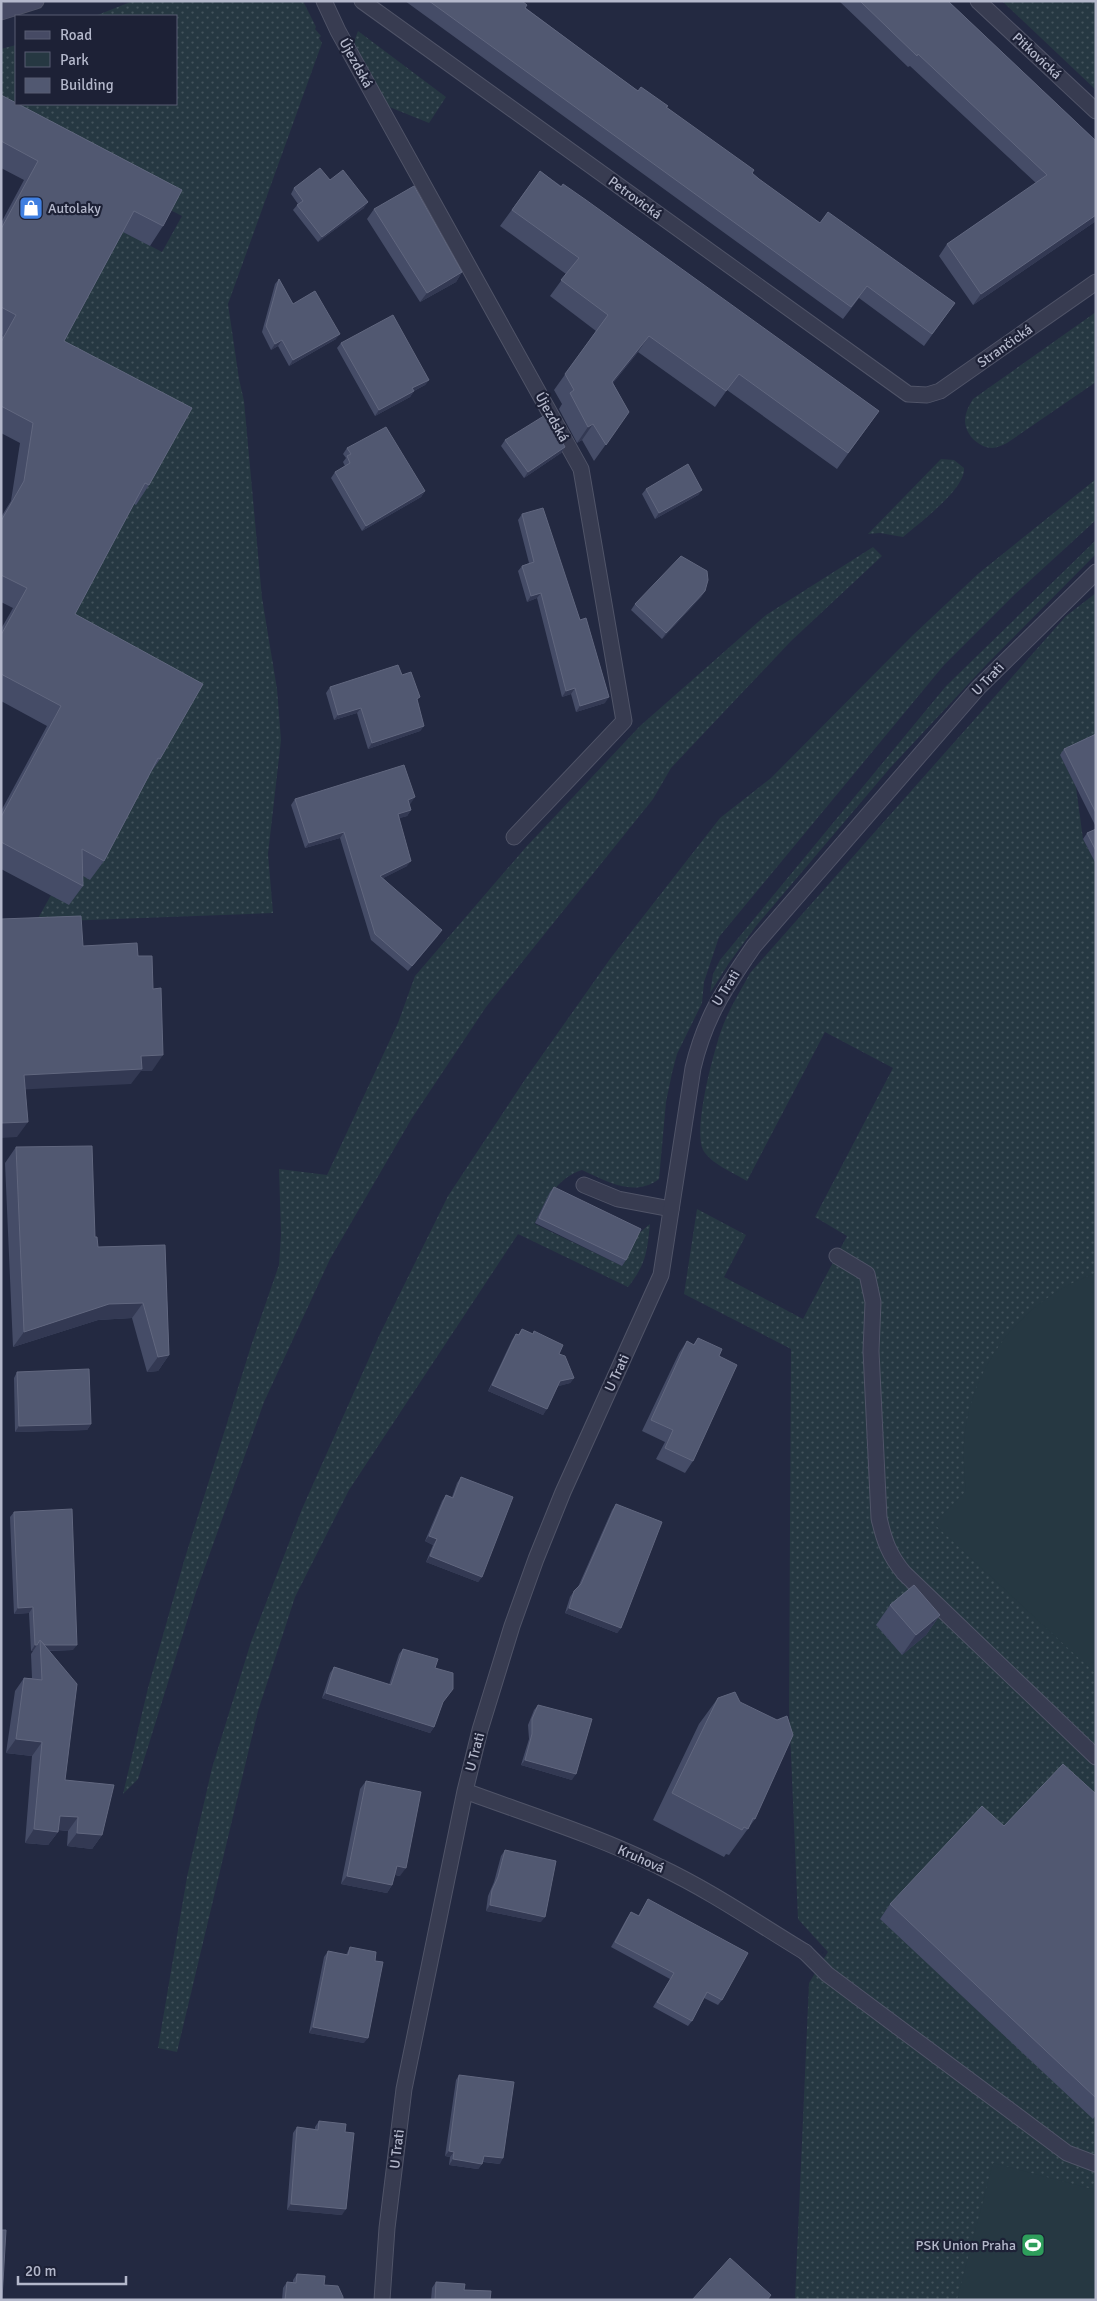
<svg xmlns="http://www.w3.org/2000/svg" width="1097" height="2301" font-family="Signika,sans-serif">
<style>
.green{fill:url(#green-dots)}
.pitch{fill:#263842}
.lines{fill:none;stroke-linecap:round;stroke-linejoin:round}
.service-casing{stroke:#505468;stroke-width:17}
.minor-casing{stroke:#505468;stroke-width:17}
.secondary-casing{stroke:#505468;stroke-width:17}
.service{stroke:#383c51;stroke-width:15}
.minor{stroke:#383c51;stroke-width:15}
.secondary{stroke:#464a64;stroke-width:15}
.wall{fill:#454c67}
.shaded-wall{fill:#333953}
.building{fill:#515871;stroke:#61677f}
.labels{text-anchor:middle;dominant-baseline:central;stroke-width:4.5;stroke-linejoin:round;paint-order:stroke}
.street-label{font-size:14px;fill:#b4b8cb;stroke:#1d2136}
.poi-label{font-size:14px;fill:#b4b8cb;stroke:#1d2136;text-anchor:start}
</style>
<defs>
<pattern id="green-dots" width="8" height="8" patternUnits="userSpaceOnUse" patternTransform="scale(1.25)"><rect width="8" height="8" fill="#263842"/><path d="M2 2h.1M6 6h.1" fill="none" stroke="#43535c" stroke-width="1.8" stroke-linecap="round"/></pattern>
</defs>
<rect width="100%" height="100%" fill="#232941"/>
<path class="green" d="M133 1H303L316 27 315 29 321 36 319 38 322 43 228 304 239 379 244 401 262 598 277 689 281 740 268 854 273 913 36 922 51 895 55 898 70 869 41 623 30 350 88 213 162 252 182 216 1 122V49L16 45V104H176V16H95Z
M1002 1H1096V90Z
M358 31 446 97 429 123 387 106 354 42Z
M1096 312V382L1007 443C1002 445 997 448 992 448 976 447 961 430 966 414 967 409 970 404 973 399Z
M941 459 954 460 964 468C966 489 919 523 903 537L880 533 868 534Z
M1096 479V520L1014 595 944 665 719 937 704 982 702 1003 677 1054 672 1073 666 1102 659 1179C634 1198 606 1181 582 1170 558 1177 544 1202 535 1224L622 1266 637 1235 650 1224C647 1253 646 1264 628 1287L518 1234 349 1490 295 1597 258 1711 177 2052 158 2048 187 1877 212 1768 251 1642 302 1509 379 1336 448 1196 526 1078 610 959 720 818 771 778 912 636 979 573Z
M1096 540V554L987 664 890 768 756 926 729 963 710 993 713 974 720 960 946 686Z
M873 547 882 556 791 641 671 768 653 799 486 1007 412 1118 330 1259 264 1402 196 1592 138 1779 123 1794 148 1688 184 1561 252 1343 279 1265 281 1234 279 1169 327 1175 398 1023 415 976 526 847 640 726 766 615Z
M1096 593V738L1060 755 1076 787 1083 839 1096 864V2300H795L809 1983 828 1952 798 1919 789 1708 791 1349 684 1294 697 1209 746 1235 724 1277 803 1319 847 1236 815 1217 893 1068 825 1032 747 1181C734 1173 711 1164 703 1150 693 1129 713 1054 721 1031 728 1010 740 992 750 973L1066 616Z"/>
<path class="pitch" d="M1096 1273V1674L934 1524 966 1491C964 1469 962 1447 966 1426 978 1355 1028 1297 1096 1273Z
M993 2163 1096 2190V2300H957Z"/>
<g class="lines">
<g class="service-casing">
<path id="service" d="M584 1185 618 1199 671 1209
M837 1256 867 1274 873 1302 871 1351 879 1518C884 1540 889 1555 904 1573L1096 1757
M805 1952 827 1974 1067 2153 1096 2164"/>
</g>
<g class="minor-casing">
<path id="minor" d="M324 1 338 31 581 469 624 721 514 837
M362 1 908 394 927 395 940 391 1096 282
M978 1 1096 111
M465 1791C530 1815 598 1836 660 1867 711 1891 757 1923 805 1952
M382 2300 387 2228 404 2089 465 1791 480 1730 512 1626 536 1559 563 1492 661 1275 693 1068C705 1017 725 988 754 946L978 688 1096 572"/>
</g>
<g class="secondary-casing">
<path id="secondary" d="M1 12 36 1"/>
</g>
<use href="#service" class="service"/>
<use href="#minor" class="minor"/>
<use href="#secondary" class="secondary"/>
</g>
<path class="wall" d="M405 1H522L526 8 586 53 638 91 666 107 759 179 820 223 955 303 924 346 859 298 843 319Z
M839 1H948L1096 141V221L973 305 939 256 947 244 1036 183 910 66 908 67Z
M1 95 163 226 150 246 123 232 64 341 149 485 136 505 134 504 75 614 160 759 151 772 104 861 90 880 83 876V886L69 905 1 869V811L47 726 1 701V629L13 608 1 602V517L11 501 20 443 1 433V337L3 335 1 334V223L24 180 1 168Z
M540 171 879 411 837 469 727 390 715 407 638 352 613 383 629 412 594 461 582 440 577 443 559 409 562 404 554 390 596 331 550 296 566 274 500 226Z
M330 180 364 208 318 242 293 210 298 204 291 194 294 188Z
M374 209 462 272 456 282 420 302 367 219Z
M279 279 293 304 336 339 289 366 278 346 271 350 262 332 275 284Z
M341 343 429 380 425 385 414 391 410 397 375 416 337 348Z
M505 440 565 447 561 453 524 478 501 446Z
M347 448 425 491 421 497 362 531 331 478 335 472 345 466 343 462 346 458 343 454Z
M646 489 702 490 698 495 655 519 642 494Z
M522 514 605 703 576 712 571 694 562 697 537 598 527 602 518 571 522 566 529 563 518 520Z
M705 591 701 597 662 639 631 610 635 604Z
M402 675 417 701 424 726 420 731 368 749 357 713 334 720 326 693 330 687Z
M1096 734V827L1060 755 1064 749Z
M295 799 411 803 409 804 411 810 407 816 399 818 407 866 383 878 438 936 408 971 371 940 340 838 305 848 291 805Z
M1096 829V864L1083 839 1087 833Z
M16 1147 95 1237 98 1247 165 1245 169 1355 158 1371 147 1372 132 1318 98 1320 13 1347 5 1163Z
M554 1187 626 1260 622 1266 535 1223 550 1192Z
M522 1329 559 1354 574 1378 570 1383 558 1386 543 1415 488 1391 512 1340 516 1334 518 1335Z
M698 1338 719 1356 693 1461 685 1473 656 1459 665 1442 642 1431 679 1353 687 1341 693 1345Z
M17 1372 91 1424 87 1430 15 1432 14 1378Z
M461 1477 482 1577 478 1582 426 1562 433 1545 425 1541 442 1501 446 1495 452 1497 457 1483Z
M616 1504 621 1628 617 1633 565 1613 570 1597 574 1591 578 1587 612 1510Z
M14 1512 73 1650 49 1651 65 1780 102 1835 92 1849 67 1846 68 1831 58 1830V1832L48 1845 25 1843 32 1756 6 1753 15 1691 24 1678H32L31 1654 33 1651H31L29 1613 14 1614 10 1517Z
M890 1605 940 1615 926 1635 902 1655 876 1625Z
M403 1649 435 1668 443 1702 434 1727 430 1733 322 1698 330 1673 334 1667 389 1685 399 1654Z
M718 1698 755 1819 729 1855 726 1854 724 1857 653 1820 699 1724Z
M538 1705 572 1780 521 1765 529 1739 528 1725 534 1710Z
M366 1781 400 1876 395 1875 392 1885 387 1893 341 1884 360 1789Z
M1096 1794V2115L1093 2119 880 1919 890 1904 1004 1826Z
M505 1850 541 1922 486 1911 488 1896 494 1882 501 1856Z
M648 1899 722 2000 718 2005 704 1998 692 2021 688 2026 653 2007 670 1979 611 1947 627 1918 631 1912 638 1916Z
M350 1947 364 2043 309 2033 324 1957 328 1951 346 1955Z
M459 2075 500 2164 483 2162 482 2164 478 2169 449 2165 450 2157 445 2156 456 2080Z
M319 2121 345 2132 342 2215 287 2210 293 2133 297 2127 315 2129V2127Z
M297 2274 324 2285 343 2300H282L283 2288 287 2282 293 2283V2280Z
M436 2282 464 2290 490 2300H495H431L432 2288Z"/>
<path class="shaded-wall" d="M368 202 364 208 318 242 322 237Z
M1096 215V221L973 305 981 294Z
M462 272 456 282 420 302 427 293Z
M340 334 336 339 289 366 293 360Z
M649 336 638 352 601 398 612 382Z
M282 340 278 346 271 350 275 344Z
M429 380 425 385 408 394 412 388Z
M414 391 410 397 375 416 379 410Z
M593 424 582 440 577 443 588 427Z
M565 447 561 453 524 478 528 472Z
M702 490 698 495 655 519 659 513Z
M425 491 421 497 362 531 366 526Z
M705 591 701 597 662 639 666 633Z
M541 593 537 598 527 602 531 596Z
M575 688 571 694 562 697 566 691Z
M609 697 605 703 576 712 580 706Z
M361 708 357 713 334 720 338 715Z
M424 726 420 731 368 749 372 743Z
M415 797 411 803 404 806 408 800Z
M411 810 407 816 394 820 398 814Z
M344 832 340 838 305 848 309 843Z
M411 861 407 866 376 882 380 876Z
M442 930 438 936 408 971 412 966Z
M163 1055 152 1071H141L131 1084 14 1090 24 1075 141 1056Z
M28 1122 17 1137 1 1138V1123Z
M143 1303 132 1318 98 1320 13 1347 24 1332 109 1304Z
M169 1355 158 1371 147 1372 158 1357Z
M574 1378 570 1383 556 1387 560 1381Z
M492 1385 547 1409 543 1415 488 1391Z
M91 1424 87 1430 15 1432 19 1426Z
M429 1536 437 1539 433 1545 425 1541Z
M430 1556 482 1577 478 1582 426 1562Z
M33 1607 29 1613 14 1614 18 1608Z
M569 1608 621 1628 617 1633 565 1613Z
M940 1615 926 1635 902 1655 916 1635Z
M35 1645H37L33 1651H31Z
M41 1645H77L73 1650 41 1651Z
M326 1693 434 1727 430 1733 322 1698Z
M16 1739 42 1742 32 1756 6 1753Z
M525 1760 576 1774 572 1780 521 1765Z
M60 1816 78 1817 68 1831 51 1829Z
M34 1829 58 1832 48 1845 25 1843Z
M77 1833 102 1835 92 1849 67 1846Z
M397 1866 406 1868 400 1876 392 1874Z
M347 1876 392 1885 387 1893 341 1884Z
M490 1905 545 1917 541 1922 486 1911Z
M313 2027 368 2038 364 2043 309 2033Z
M449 2151 454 2152 450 2157 445 2156Z
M484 2156 503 2158 500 2164 480 2161Z
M453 2159 482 2164 478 2169 449 2165Z
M291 2204 346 2209 342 2215 287 2210Z"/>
<path class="building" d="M429 1H522L527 5 525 8 586 53 638 91 641 87 668 106 666 107 754 170 752 173 759 179 820 223 828 212 955 303 932 334 867 286 851 307Z
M860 1H948L1096 141V215L981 294 947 244 1047 175 918 54 917 56Z
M1 95 182 190 163 226 134 211 64 341 192 408 149 485 145 483 75 614 203 684 160 759 158 758 104 861 82 849 83 886 1 842V817L61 706 1 674V635L27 588 1 575V521L24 481 33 423 1 406V342L16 315 1 307V229L38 161 1 141Z
M320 168 330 180 343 170 368 202 322 237 297 205 303 201 294 188Z
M540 171 561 187 563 184 586 200 879 411 848 453 739 374 726 391 649 336 612 382 629 412 606 445 593 424 588 427 570 393 574 390 565 374 608 315 561 280 579 258 512 210Z
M414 186 462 272 427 293 374 209Z
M279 279 293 304 315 291 340 334 293 360 282 340 275 344 266 326Z
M393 315 429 380 412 388 414 391 379 410 341 343Z
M547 414 565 447 528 472 505 440Z
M386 427 425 491 366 526 335 472 350 463 347 456 351 454 347 448Z
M688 464 702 490 659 513 646 489Z
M543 508 580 620 586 618 609 697 580 706 575 688 566 691 541 593 531 596 522 566 534 562 522 514Z
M681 556 707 571 708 580 705 591 666 633 635 604Z
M398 665 402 675 411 672 420 697 417 699 424 726 372 743 361 708 338 715 330 687Z
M1096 734V813L1064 749Z
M404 765 415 797 408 800 411 810 398 814 411 861 380 876 442 930 412 966 375 934 344 832 309 843 295 799Z
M1096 829V851L1087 833Z
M81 916 83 946 137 943 138 956H152L153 989 161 988 163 1055 141 1056 142 1069 24 1075 28 1122 1 1123V919Z
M92 1146 95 1237H97L98 1247 165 1245 169 1355 158 1357 143 1303 109 1304 24 1332 16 1147Z
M554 1187 641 1229 626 1260 539 1218Z
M522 1329 533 1334 534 1331 563 1345 559 1354 565 1356 574 1378 560 1381 547 1409 492 1385 516 1334 519 1335Z
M698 1338 722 1349 719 1356 737 1365 693 1461 665 1448 673 1430 651 1420 687 1341 694 1345Z
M89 1369 91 1424 19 1426 17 1372Z
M461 1477 513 1497 482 1577 430 1556 437 1539 429 1536 446 1495 453 1498Z
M616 1504 662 1522 621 1628 569 1608 574 1591 581 1584Z
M72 1509 77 1645H45L40 1640 37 1645H35L33 1607 18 1608 14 1512Z
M914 1585 940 1615 916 1635 890 1605Z
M40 1640 77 1684 65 1780 114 1785 102 1835 77 1833 78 1817 60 1816 58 1832 34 1829 42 1742 16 1739 24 1678 42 1680Z
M403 1649 438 1659 435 1668 453 1673V1689L443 1702 434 1727 326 1693 334 1667 391 1685Z
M735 1692 740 1702 777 1720 787 1716 793 1735 755 1819 753 1818 748 1829 744 1827 742 1830 672 1793 718 1698Z
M538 1705 592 1719 576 1774 525 1760 532 1734V1719Z
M1063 1764 1096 1794V2098L890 1904 982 1806 1004 1826Z
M366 1781 421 1792 406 1868 397 1866 392 1885 347 1876Z
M505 1850 556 1861 545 1917 490 1905 492 1890 498 1877Z
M648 1899 748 1953 722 2000 707 1992 692 2021 657 2002 674 1973 615 1942 631 1912 639 1916Z
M350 1947 376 1952 375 1961 383 1962 368 2038 313 2027 328 1951 348 1955Z
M459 2075 514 2082 503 2158 484 2156 482 2164 453 2159 454 2152 449 2151Z
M319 2121 346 2124 345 2132 354 2133 346 2209 291 2204 297 2127 318 2130Z
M1 2230H6L2 2300H1Z
M730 2258 771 2295 767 2300H692Z
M297 2274 325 2276 324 2285 338 2286 343 2297V2300H285L287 2282 296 2283Z
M436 2282 465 2284 464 2290 491 2291 490 2300H495H435Z"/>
<defs>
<g id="shop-square" transform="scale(1.25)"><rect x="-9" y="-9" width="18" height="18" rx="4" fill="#3f7fe0" stroke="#1d2136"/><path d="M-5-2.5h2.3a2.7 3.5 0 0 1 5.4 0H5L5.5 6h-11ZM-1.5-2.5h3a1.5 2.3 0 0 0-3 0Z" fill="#fff"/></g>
<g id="stadium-square" transform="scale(1.25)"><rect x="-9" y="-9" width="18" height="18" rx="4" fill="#2e9e5b" stroke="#1d2136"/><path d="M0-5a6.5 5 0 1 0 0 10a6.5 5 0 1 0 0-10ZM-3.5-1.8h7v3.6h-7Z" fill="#fff"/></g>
</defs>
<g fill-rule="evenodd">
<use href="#shop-square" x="31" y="208"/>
<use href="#stadium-square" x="1033" y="2245"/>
</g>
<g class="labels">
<g class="street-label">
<text transform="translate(1037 56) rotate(43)">Pitkovická</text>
<text transform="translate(356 63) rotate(61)">Újezdská</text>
<text transform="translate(635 198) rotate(36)">Petrovická</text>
<text transform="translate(1005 346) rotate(-35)">Strančická</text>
<text transform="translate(552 417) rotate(61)">Újezdská</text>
<text transform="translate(988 679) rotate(-46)">U Trati</text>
<text transform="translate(726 988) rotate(-58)">U Trati</text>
<text transform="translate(617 1373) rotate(-65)">U Trati</text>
<text transform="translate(475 1752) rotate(-75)">U Trati</text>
<text transform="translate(641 1859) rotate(24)">Kruhová</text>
<text transform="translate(397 2149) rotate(-83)">U Trati</text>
</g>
<g class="poi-label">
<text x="48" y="208">Autolaky</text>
<text x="1016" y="2245" text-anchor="end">PSK Union Praha</text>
</g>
</g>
<rect width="1097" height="2301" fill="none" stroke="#b4b8cb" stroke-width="5"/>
<rect x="15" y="15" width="162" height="90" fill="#1d2136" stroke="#595d72"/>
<rect x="25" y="31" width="25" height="8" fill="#464a64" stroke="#595d72"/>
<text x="60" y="40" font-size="15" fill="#b4b8cb">Road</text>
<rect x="25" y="52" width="25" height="15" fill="#263842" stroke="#595d72"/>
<text x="60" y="65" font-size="15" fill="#b4b8cb">Park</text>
<rect x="25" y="78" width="25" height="15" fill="#515871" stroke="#595d72"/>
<text x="60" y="90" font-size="15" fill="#b4b8cb">Building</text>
<path d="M18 2276v8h108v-8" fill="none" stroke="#b4b8cb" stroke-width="2.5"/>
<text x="25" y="2276" font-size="15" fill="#b4b8cb" stroke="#1d2136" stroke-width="4" paint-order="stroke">20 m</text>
</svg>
